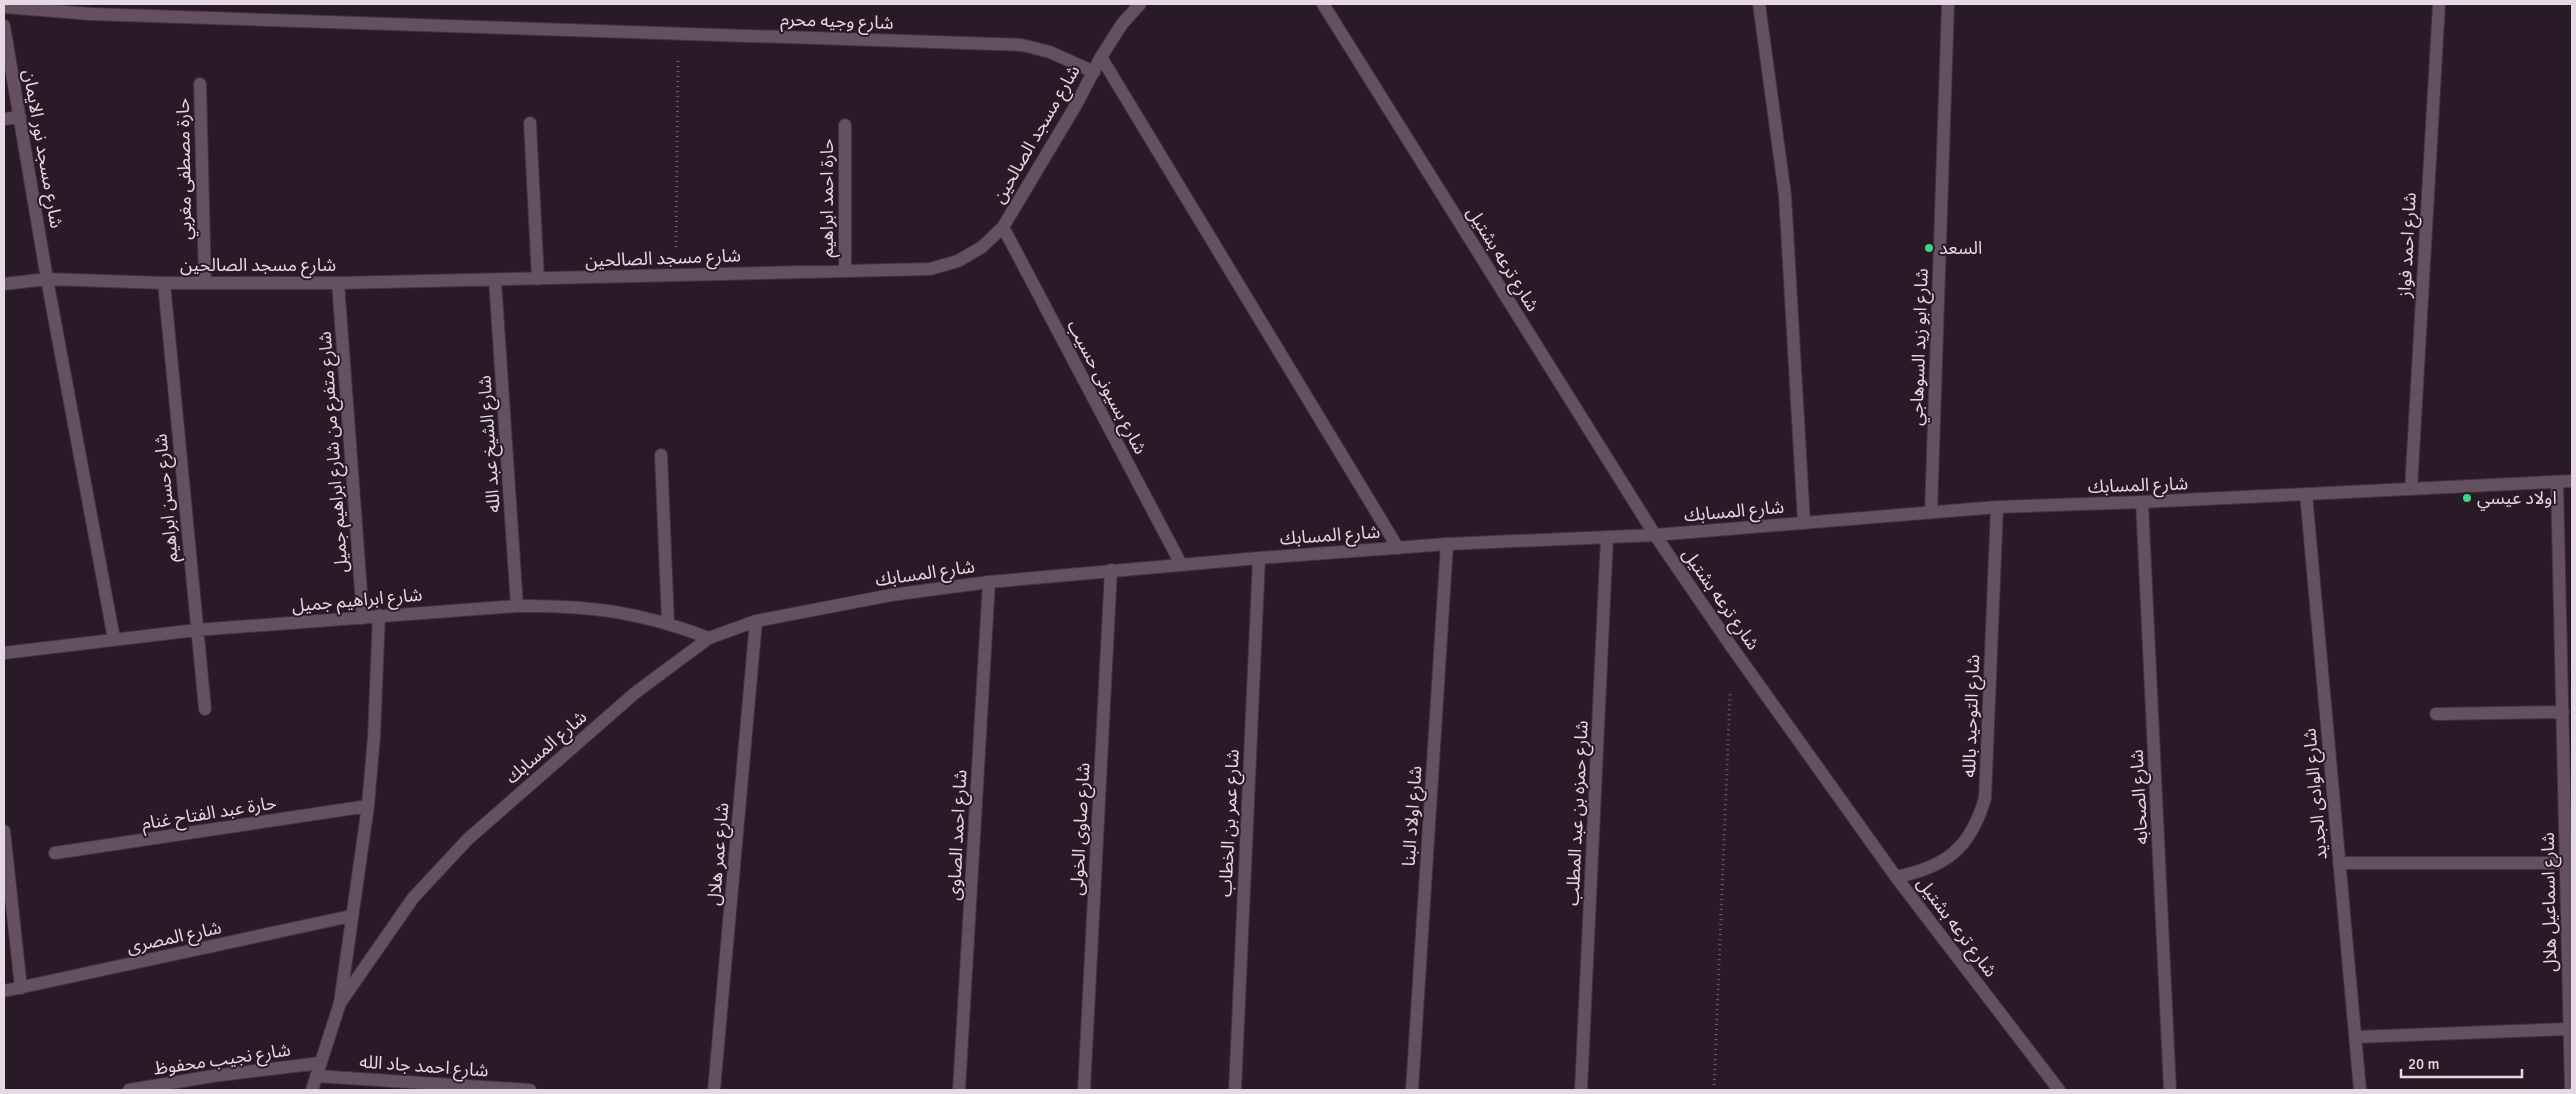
<svg xmlns="http://www.w3.org/2000/svg" width="2576" height="1094" font-family="Signika,'Noto Sans Arabic',sans-serif">
<style>
.lines{fill:none;stroke-linecap:round;stroke-linejoin:round}
.service-casing{stroke:#40333e;stroke-width:14}
.minor-casing{stroke:#40333e;stroke-width:14}
.tertiary-casing{stroke:#40333e;stroke-width:14}
.path{stroke:#6f606d;stroke-width:3;stroke-dasharray:1 4;stroke-linecap:butt}
.service{stroke:#655061;stroke-width:12}
.minor{stroke:#655061;stroke-width:12}
.tertiary{stroke:#655061;stroke-width:12}
.poi-dot{fill:#3bd77f;stroke:#2a1927;stroke-width:2}
.labels{text-anchor:middle;dominant-baseline:central;stroke-width:4;stroke-linejoin:round;paint-order:stroke}
.street-label{font-size:18px;fill:#e5d9e3;stroke:#2a1927}
.poi-label{font-size:18px;fill:#e5d9e3;stroke:#2a1927;text-anchor:start}
</style>
<rect width="100%" height="100%" fill="#2a1927"/>
<g class="lines">
<g class="service-casing">
<path id="service" d="M1759 4 1785 195 1804 523"/>
</g>
<g class="minor-casing">
<path id="minor" d="M1323 4 1655 535 1731 646 1896 877 2059 1090
M4 7 91 14 1022 45 1050 52 1094 72
M4 26 47 279 114 639
M1101 57 1398 548
M200 84 205 283
M4 119 20 117
M530 123 538 279
M845 125V271
M1003 227 1181 564
M495 280 517 606
M164 283 205 709
M338 283 363 618
M4 284 47 279 164 283H338L930 269 958 261 982 247 1003 227 1076 105 1101 57 1122 24 1140 4
M661 455 668 622
M2557 482 2571 1090
M2411 489 2439 4
M2306 494 2360 1090
M2142 502 2170 1090
M1931 512 1948 4
M4 653 196 630 517 606C590 605 641 612 709 638
M2436 714 2563 712
M4 831 21 988
M55 853 368 806
M2339 863H2566
M1896 877C1947 867 1971 847 1985 798L1997 507
M4 991 351 916
M340 1003 368 806 374 736 379 615
M2355 1037 2569 1029
M316 1076 530 1090
M129 1090 213 1076 320 1063
M714 1090 756 621
M959 1090 989 582
M1084 1090 1111 570
M1235 1090 1259 558
M1412 1090 1447 544
M1581 1090 1607 537"/>
</g>
<g class="tertiary-casing">
<path id="tertiary" d="M312 1090 340 1003 413 898 468 839 635 693 709 638 756 621 891 595 989 582 1259 558 1447 544 1655 535 1997 507 2142 502 2572 481"/>
</g>
<path class="path" d="M676 247 678 61
M1714 1090 1730 694"/>
<use href="#service" class="service"/>
<use href="#minor" class="minor"/>
<use href="#tertiary" class="tertiary"/>
</g>
<g class="poi-dot">
<circle cx="1929" cy="248" r="5"/>
<circle cx="2467" cy="498" r="5"/>
</g>
<g class="labels">
<g class="street-label">
<text transform="translate(837 21) rotate(2)">شارع وجيه محرم</text>
<text transform="translate(1036 134) rotate(-60)">شارع مسجد الصالحين</text>
<text transform="translate(43 149) rotate(80)">شارع مسجد نور الايمان</text>
<text transform="translate(184 169) rotate(-91)">حارة مصطفى مغربي</text>
<text transform="translate(827 198) rotate(-90)">حارة احمد ابراهيم</text>
<text transform="translate(2407 245) rotate(-87)">شارع احمد فواز</text>
<text transform="translate(663 258) rotate(-2)">شارع مسجد الصالحين</text>
<text transform="translate(1503 259) rotate(58)">شارع ترعه بشتيل</text>
<text x="258" y="265">شارع مسجد الصالحين</text>
<text transform="translate(1919 347) rotate(-88)">شارع ابو زيد السوهاجي</text>
<text transform="translate(1107 387) rotate(62)">شارع بسيونى حسيب</text>
<text transform="translate(489 444) rotate(-94)">شارع الشيخ عبد الله</text>
<text transform="translate(333 452) rotate(-94)">شارع متفرع من شارع ابراهيم جميل</text>
<text transform="translate(2138 485) rotate(-2)">شارع المسابك</text>
<text transform="translate(166 498) rotate(-95)">شارع حسن ابراهيم</text>
<text transform="translate(1734 511) rotate(-5)">شارع المسابك</text>
<text transform="translate(1330 535) rotate(-4)">شارع المسابك</text>
<text transform="translate(925 573) rotate(-8)">شارع المسابك</text>
<text transform="translate(1721 599) rotate(55)">شارع ترعه بشتيل</text>
<text transform="translate(357 600) rotate(-5)">شارع ابراهيم جميل</text>
<text transform="translate(1971 716) rotate(-88)">شارع التوحيد بالله</text>
<text transform="translate(546 747) rotate(-41)">شارع المسابك</text>
<text transform="translate(2315 794) rotate(-95)">شارع الوادى الجديد</text>
<text transform="translate(2139 797) rotate(-93)">شارع الصحابه</text>
<text transform="translate(209 813) rotate(-9)">حارة عبد الفتاح غنام</text>
<text transform="translate(1577 813) rotate(-87)">شارع حمزه بن عبد المطلب</text>
<text transform="translate(1412 816) rotate(-86)">شارع اولاد البنا</text>
<text transform="translate(1229 823) rotate(-87)">شارع عمر بن الخطاب</text>
<text transform="translate(1080 829) rotate(-87)">شارع صاوى الخولى</text>
<text transform="translate(957 835) rotate(-87)">شارع احمد الصاوى</text>
<text transform="translate(718 854) rotate(-85)">شارع عمر هلال</text>
<text transform="translate(2549 902) rotate(-91)">شارع اسماعيل هلال</text>
<text transform="translate(1957 927) rotate(53)">شارع ترعه بشتيل</text>
<text transform="translate(174 937) rotate(-12)">شارع المصرى</text>
<text transform="translate(222 1059) rotate(-8)">شارع نجيب محفوظ</text>
<text transform="translate(424 1066) rotate(4)">شارع احمد جاد الله</text>
</g>
<g class="poi-label">
<text x="1939" y="248">السعد</text>
<text x="2477" y="498">اولاد عيسي</text>
</g>
</g>
<rect width="2576" height="1094" fill="none" stroke="#e5d9e3" stroke-width="10"/>
<path d="M2401 1069v8h121v-8" fill="none" stroke="#e5d9e3" stroke-width="2.5"/>
<text x="2408" y="1069" font-size="15" fill="#e5d9e3" stroke="#2a1927" stroke-width="4" paint-order="stroke">20 m</text>
</svg>
